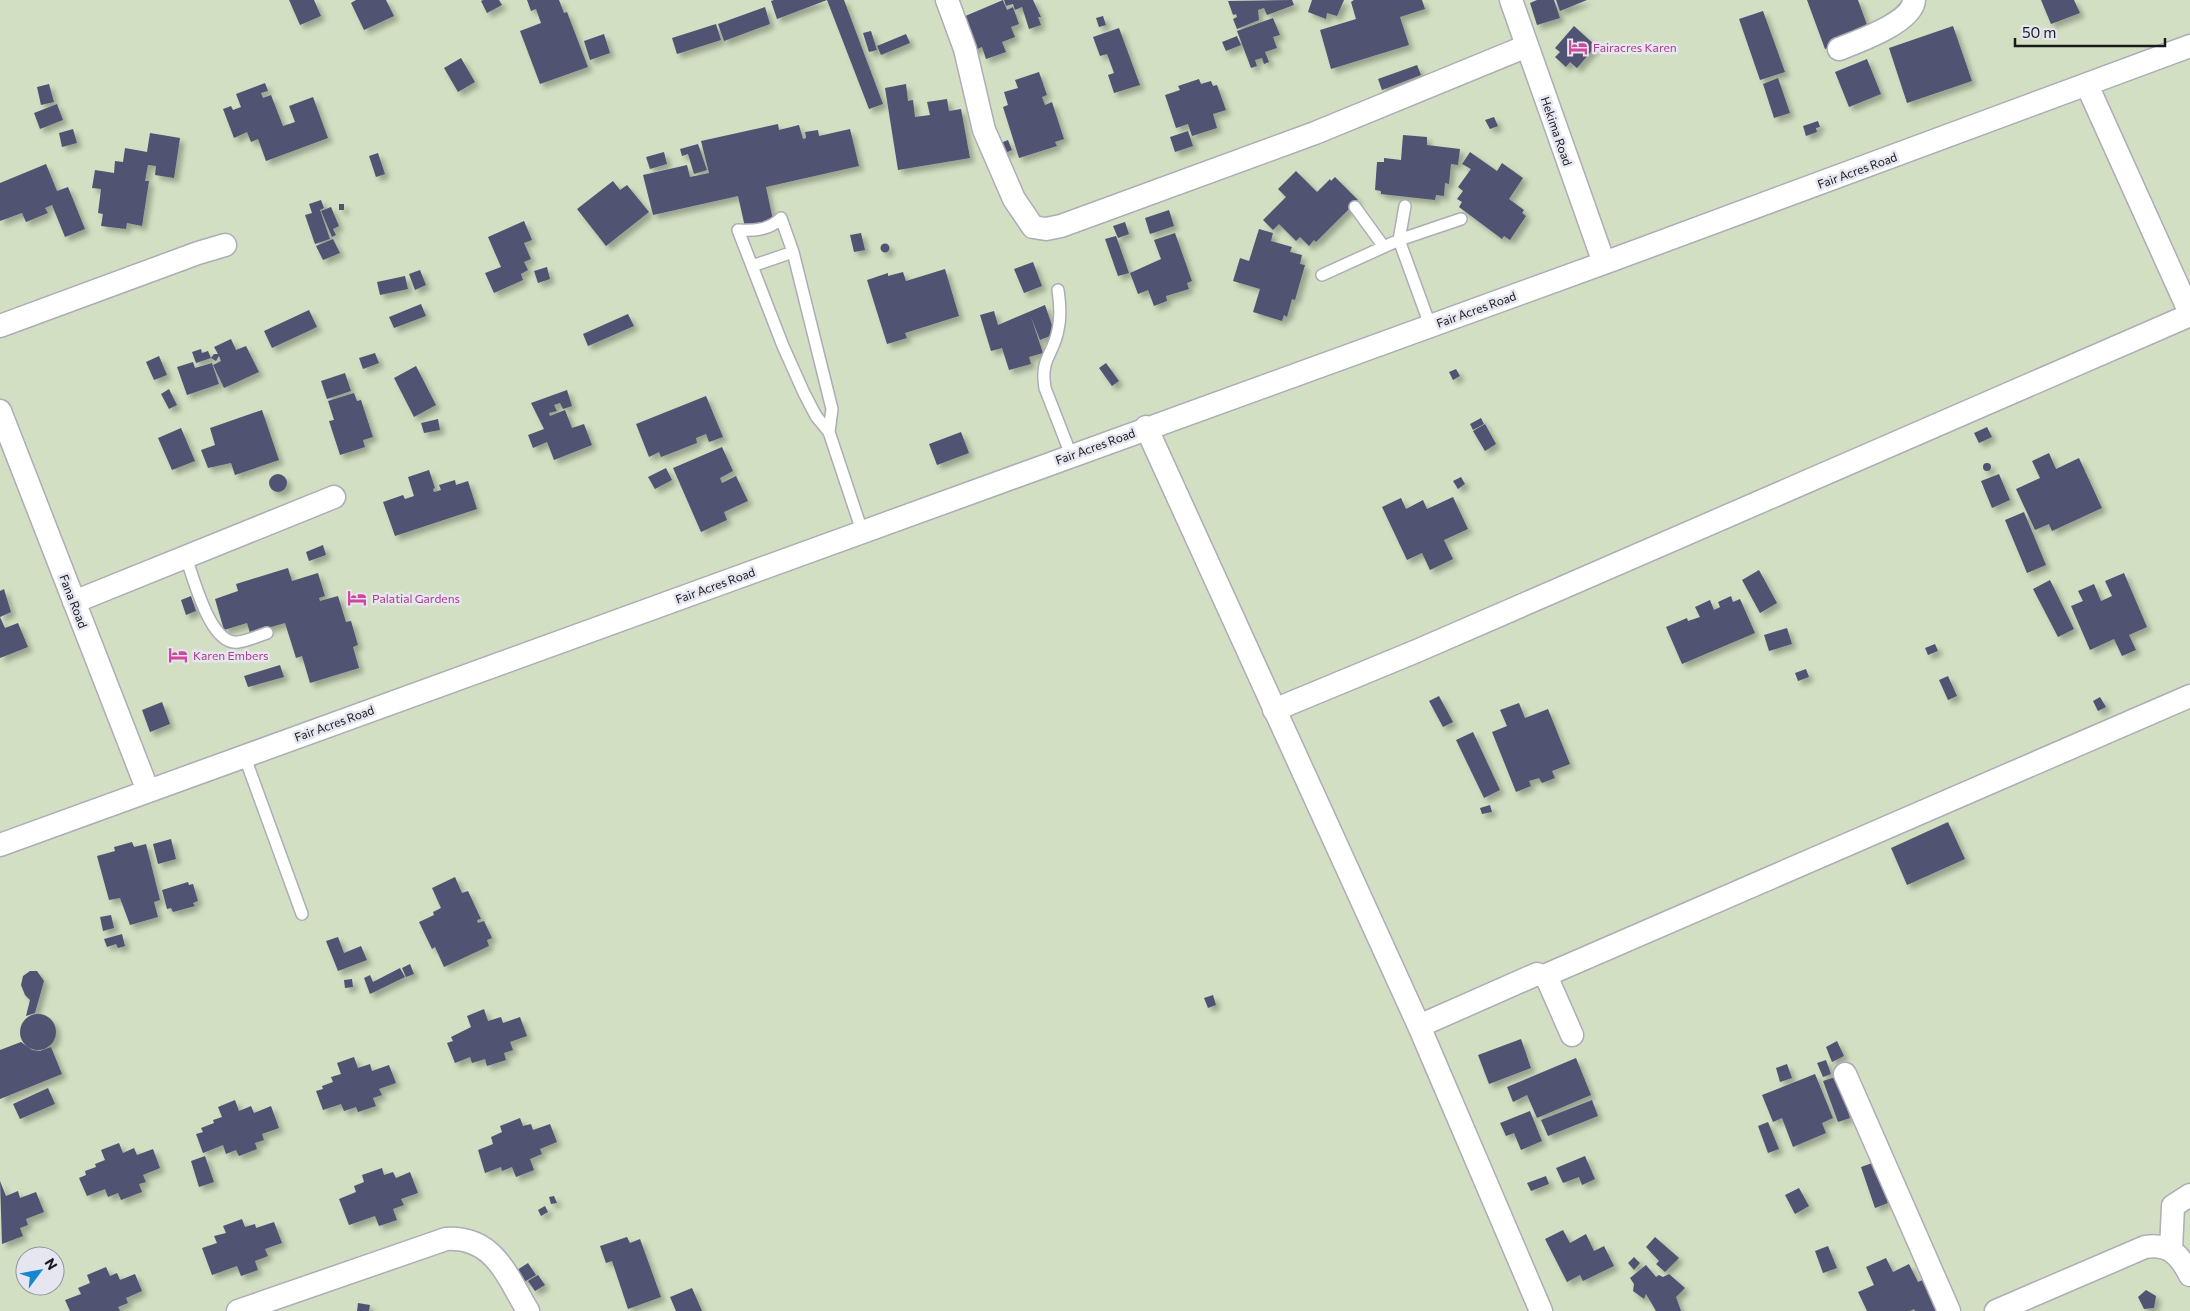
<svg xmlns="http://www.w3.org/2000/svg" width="2190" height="1311" font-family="Commissioner,sans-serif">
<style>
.green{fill:#d2dfc2;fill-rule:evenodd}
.building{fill:#515373;filter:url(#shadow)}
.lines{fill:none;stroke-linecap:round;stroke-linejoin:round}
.service-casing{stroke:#acadb7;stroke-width:14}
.minor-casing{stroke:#acadb7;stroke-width:25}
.service{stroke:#fff;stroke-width:11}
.minor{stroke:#fff;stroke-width:22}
.labels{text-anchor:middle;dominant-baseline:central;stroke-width:5;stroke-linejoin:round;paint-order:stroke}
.hotel-label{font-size:12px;fill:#b23c85;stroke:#e5e6f0;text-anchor:start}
.street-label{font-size:12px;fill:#191a1e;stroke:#e5e6f0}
</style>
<defs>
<filter id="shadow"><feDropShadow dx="4.5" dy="4.5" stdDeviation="2.5" flood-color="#0004"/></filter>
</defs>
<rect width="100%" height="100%" fill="#e5e6f0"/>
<path class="green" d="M0 0H2190V1311H0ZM25 1256H55V1286H25Z"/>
<path class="building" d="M289 0H314L321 16 300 25Z
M356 0H386L394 16 364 30 351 3Z
M483 0H499L502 5 487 13 481 1Z
M527 0H559L564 13 567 12 588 67 540 84 520 31 541 23 536 9 531 11Z
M774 0H827L777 19 771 1Z
M827 0H844L883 104 869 109Z
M1003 0 1007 10 1013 7 1019 24 1011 27 1015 37 1002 42 1006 52 986 59 982 47 970 52 963 17Z
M1004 0H1033L1041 17H1038L1041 25 1029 29 1022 7 1015 10 1013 4 1006 6Z
M1292 0 1294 5 1267 15 1264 8 1258 10 1259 20 1237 29 1233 19 1237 17 1236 14 1233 15 1228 1Z
M1312 0H1344L1337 16 1327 13 1326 19 1308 12Z
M1354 0H1422L1425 9 1400 17 1409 45 1331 69 1320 30 1356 19 1351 2Z
M1537 0H1554L1560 18 1537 25 1530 3Z
M1556 0H1587L1560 11Z
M1807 0H1858L1870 33 1825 49Z
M2041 0H2074L2080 13 2051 24Z
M765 7 770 24 724 41 718 24Z
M1763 11 1785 72 1760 80 1739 19Z
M1103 16 1106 25 1099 27 1096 18Z
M1273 18 1280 35 1273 37 1277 48 1265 52 1269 62 1264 64 1262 58 1255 60 1257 66 1251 68 1237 31Z
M716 24 721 40 677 54 672 38Z
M1574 26 1596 46 1577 68 1570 62 1566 67 1555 57 1560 52 1555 48Z
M1953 26 1972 81 1907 103 1889 48Z
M1119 28 1140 85 1114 93 1108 75 1114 73 1107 54 1100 56 1093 37Z
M871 31 877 50 869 52 863 33Z
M604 34 610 53 590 60 584 41Z
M906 34 910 43 881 55 877 46Z
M1237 36 1241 45 1226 51 1222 42Z
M461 58 475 82 458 92 444 68Z
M1867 59 1881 94 1849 107 1835 72Z
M1417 65 1421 75 1382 90 1378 79Z
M1039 72 1047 95 1042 97 1045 105 1052 102 1064 139 1055 142 1057 146 1019 158 1003 107 1008 105 1004 92 1018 88 1015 80Z
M1778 78 1790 113 1774 118 1763 84Z
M1199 79 1201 84 1211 81 1213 86 1217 85 1226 110 1213 114 1217 128 1192 136 1188 124 1176 128 1165 95 1180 90 1178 86Z
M265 83 268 91 261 93 263 98 271 95 283 126 295 122 289 106 313 97 328 138 266 161 258 139 251 142 247 132 234 138 223 109 231 106 233 110 241 107 236 94Z
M49 84 54 102 41 105 37 87Z
M906 84 908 101 913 100 915 117 930 115 927 102 947 99 949 111 961 109 970 158 898 170 885 88Z
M57 104 63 120 40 129 34 113Z
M1494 117 1498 126 1490 129 1485 120Z
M1818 121 1820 127 1816 128 1817 132 1806 136 1803 126Z
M778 124 779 130 799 125 803 139 806 138 805 132 818 130 819 136 850 129 859 166 766 187 773 220 745 227 738 196 653 215 643 175 687 165 690 177 709 173 701 141Z
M73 129 77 143 62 147 59 133Z
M1188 131 1193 146 1175 152 1170 137Z
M150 133 180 138 174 178 155 175 156 166 148 165 145 181H149L142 226 127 223 126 229 101 226 103 214 98 213 101 189 92 188 95 170 114 173 115 161 123 162 125 148 147 152Z
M1403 135 1427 137V145L1460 149 1458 165 1451 164 1449 184 1445 183 1444 196 1436 195 1435 200 1381 194V191L1375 190 1377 162H1384V158L1401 160Z
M1008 140 1012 150 1003 154 998 144Z
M698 144 707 170 694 174 688 154 682 156 680 149Z
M664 152 667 164 650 169 646 157Z
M1470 152 1497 171 1502 163 1523 178 1509 199 1524 210 1522 213 1526 216 1510 240 1504 236 1502 239 1459 207 1462 202 1457 199 1463 191 1458 187 1471 169 1462 164Z
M378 153 385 174 376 177 369 156Z
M46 164 57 191 68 187 85 229 65 237 52 205 45 208 48 213 26 222 22 213 0 221V183Z
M1296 171 1317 192 1330 179 1331 181 1335 177 1358 200 1316 242 1314 240 1309 246 1300 237 1296 241 1279 224 1273 230 1263 220 1286 197 1278 189Z
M613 181 620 190 627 185 649 212 606 246 577 209Z
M321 200 324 208 320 210 330 239 315 244 305 215 312 213 309 204Z
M339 204H344V210H339Z
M331 207 339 226 333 229 336 235 332 237 321 211Z
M1169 210 1174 226 1150 234 1145 218Z
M524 221 532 240 524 243 531 259 524 262 528 270 521 274 523 280 494 293 485 273 501 267 488 237Z
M1125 222 1129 234 1118 238 1113 226Z
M1259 229 1273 233 1271 241 1292 247 1290 252 1302 255 1300 264 1305 265 1295 300 1292 299 1287 317 1284 315 1282 321 1253 312 1260 289 1233 281 1240 258 1249 261Z
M861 233 865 250 854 252 850 235Z
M1175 233 1192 281 1187 283 1189 289 1166 296 1167 301 1154 306 1148 290 1138 294 1130 273 1161 259 1154 240Z
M1116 236 1129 273 1118 276 1105 239Z
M333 239 340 253 323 260 316 246Z
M880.5 248a4.5 4.5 0 1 1 9 0a4.5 4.5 0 1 1-9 0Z
M1033 262 1042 286 1024 293 1014 269Z
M547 267 550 279 538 283 534 271Z
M945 269 959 316 905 333 907 338 887 344 867 280 888 273V276L903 272 906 281Z
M420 270 426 285 415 290 409 274Z
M405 276 408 289 380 295 377 282Z
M421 304 426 316 394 328 389 317Z
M1045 305 1055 334 1040 340 1031 317 1043 353 1029 357 1031 364 1009 370 1002 348 991 351 980 315 994 311 998 325Z
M309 310 317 327 272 348 264 331Z
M628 314 634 326 588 346 583 334Z
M231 339 236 350 246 346 259 372 224 388 213 365 221 361 219 356 216 361 211 358 214 354H218L214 347Z
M201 349 202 353 208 351 211 358 196 363 192 352Z
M375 353 379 363 363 369 359 358Z
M159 356 167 375 154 380 146 362Z
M193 362 195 368 212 363 219 384 187 395 177 367Z
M1106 363 1119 381 1112 386 1099 368Z
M416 366 436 405 414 417 394 378Z
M1456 369 1460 376 1453 380 1449 372Z
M345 373 351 391 327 399 321 381Z
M169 389 177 405 169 409 161 394Z
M567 390 572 406 563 409 560 403 554 405 557 411 549 413 550 416 565 410 572 428 584 424 592 445 554 460 547 442 533 448 528 435 544 429 531 403Z
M354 393 357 401 361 400 373 437 363 440 365 447 340 455 329 421 334 420 328 401Z
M706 396 723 437 709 442 706 434 696 438 697 443 661 457 659 452 649 457 636 424Z
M262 410 279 460 235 475 231 463 208 468 201 450 215 445 210 428Z
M1481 418 1484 424 1473 430 1470 424Z
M438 419 440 430 424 433 421 423Z
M1485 424 1496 444 1485 451 1473 431Z
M1987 427 1992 437 1979 443 1974 433Z
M181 428 195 461 172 470 158 438Z
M961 432 969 453 937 465 929 444Z
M722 447 733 471 720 478 722 483 736 476 748 501 724 512 727 520 701 532 673 468Z
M2049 453 2056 469 2079 458 2102 508 2052 531 2049 524 2035 530 2016 489 2040 478 2032 461Z
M1983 467a4 4 0 1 1 8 0a4 4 0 1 1-8 0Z
M666 468 672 480 655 489 648 477Z
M429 470 435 488 433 489 434 492 441 490 439 485 455 480 456 485 468 481 477 509 395 536 383 502 403 495 405 499 414 496 408 477Z
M269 483a9 9 0 1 1 18 0a9 9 0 1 1-18 0Z
M1999 474 2010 500 1992 508 1981 481Z
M1461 477 1465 484 1458 489 1453 481Z
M1453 497 1468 529 1444 540 1453 559 1430 570 1422 553 1407 560 1382 507 1401 498 1406 509 1423 500 1427 509Z
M2024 512 2046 565 2027 573 2005 520Z
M323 545 326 555 309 561 306 552Z
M288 568 292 581 318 573 325 596 319 598 320 601 338 596 346 622 351 621 358 645 353 647 359 668 310 683 302 656 296 658 285 623 250 633 247 623 224 630 215 599 238 591 236 584Z
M1759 570 1777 603 1760 613 1742 580Z
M2124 573 2147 627 2129 635 2136 650 2122 656 2114 639 2090 650 2071 606 2083 601 2078 591 2094 584 2101 601 2112 596 2105 581Z
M2050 580 2074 629 2058 637 2033 589Z
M4 589 11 612 0 617 5 628 18 623 28 647 0 658V591Z
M191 596 196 611 186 615 181 600Z
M1731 596 1733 602 1740 599 1755 633 1682 664 1666 627 1687 618 1688 621 1700 617 1695 607 1710 600 1714 610 1720 607 1718 602Z
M1787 628 1792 644 1769 651 1764 635Z
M1935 644 1938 651 1928 655 1925 648Z
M280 665 284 677 248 687 244 676Z
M1806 669 1809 677 1798 681 1795 673Z
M1948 676 1957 696 1948 700 1939 680Z
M1439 696 1453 722 1443 727 1429 701Z
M2100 697 2106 707 2098 711 2093 701Z
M162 702 170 724 150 732 142 710Z
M1519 703 1525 718 1548 709 1570 764 1552 771 1555 778 1542 783 1539 778 1529 781 1531 786 1516 792 1492 732 1507 726 1500 710Z
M1473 732 1500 790 1484 798 1456 740Z
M1490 805 1492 812 1482 814 1480 808Z
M1948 822 1965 859 1907 885 1891 848Z
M171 839 176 859 158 864 153 844Z
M132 842 134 847 146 844 160 900 154 902 158 917 130 925 120 898 109 900 97 856 115 851 114 847Z
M455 877 462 893 468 891 481 919 477 920 478 923 484 921 492 938 487 940 489 946 444 967 435 947 432 949 419 922 434 915 433 912 441 908 432 888Z
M188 882 189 885 193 884 198 901 193 903 195 906 173 912 171 908 167 909 162 890Z
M111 915 114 928 103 931 100 917Z
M122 934 125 946 118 948 116 944 107 947 104 939Z
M338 937 344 953 361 946 367 960 338 971 326 941Z
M410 964 414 974 406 977 402 968Z
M400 968 405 977 370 994 364 978 370 975 373 982Z
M30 971H37L44 981 35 1013 26 1016 30 1000 25 995 21 985 23 976Z
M352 979 353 987 345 988 344 980Z
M1213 995 1216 1005 1208 1008 1204 998Z
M484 1009 488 1021 501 1017 503 1023 520 1017 527 1036 510 1042 513 1050 504 1053 506 1060 487 1066 485 1059 472 1063 470 1057 455 1063 447 1043 453 1041 451 1037 471 1027 467 1016Z
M20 1032a18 18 0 1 1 36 0a18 18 0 1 1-36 0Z
M1521 1039 1531 1068 1489 1084 1478 1055Z
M1837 1041 1844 1056 1832 1062 1826 1047Z
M21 1042 32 1050 40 1051 51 1047 62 1074 0 1099V1050Z
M354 1057 358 1068 370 1064 372 1071 389 1065 396 1083 379 1089 382 1095 373 1098 376 1106 358 1112 356 1107 344 1111 341 1104 323 1110 316 1091 323 1089 322 1086 333 1082 331 1077 341 1074 337 1063Z
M1576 1058 1591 1095 1537 1118 1527 1095 1513 1102 1507 1087Z
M1826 1060 1831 1074 1823 1077 1817 1063Z
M1787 1064 1792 1078 1780 1082 1776 1068Z
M1815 1074 1833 1118 1822 1123 1826 1133 1793 1147 1782 1118 1773 1122 1762 1095Z
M1838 1076 1850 1118 1838 1122 1823 1081Z
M48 1088 55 1104 20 1119 13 1104Z
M235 1100 239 1111 251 1106 254 1113 271 1106 279 1128 262 1134 264 1140 255 1143 257 1149 239 1156 236 1150 226 1154 223 1145 203 1153 196 1134 203 1132 201 1128 214 1123 213 1120 222 1117 218 1107Z
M1592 1100 1598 1116 1548 1136 1541 1120Z
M1530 1111 1542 1141 1521 1150 1514 1133 1506 1136 1500 1123Z
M520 1118 523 1126 531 1124 533 1130 550 1124 557 1142 540 1149 542 1154 530 1159 534 1170 516 1177 512 1167 502 1171 501 1167 485 1173 478 1150 493 1144 491 1137 502 1132 500 1126Z
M1768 1122 1779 1149 1768 1153 1758 1126Z
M119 1143 123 1153 134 1148 137 1155 153 1149 160 1168 143 1175 146 1182 139 1184 142 1192 121 1200 118 1193 108 1197 105 1189 87 1196 79 1178 86 1175 85 1171 96 1167 95 1164 105 1160 101 1150Z
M205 1156 214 1182 199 1187 191 1161Z
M1585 1156 1595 1179 1582 1185 1579 1177 1563 1183 1556 1168Z
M1875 1162 1888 1203 1875 1208 1861 1167Z
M382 1168 384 1175 393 1172 396 1178 410 1172 418 1193 401 1199 404 1205 393 1209 397 1220 379 1226 375 1216 349 1225 339 1199 356 1192 354 1186 364 1182 362 1175Z
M1546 1176 1549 1184 1531 1191 1527 1183Z
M0 1181 6 1196 18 1191 20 1198 36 1192 44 1212 26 1219 28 1225 20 1228 23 1236 2 1244Z
M1799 1188 1809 1206 1795 1214 1785 1195Z
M554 1196 557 1203 551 1204 549 1197Z
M545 1206 548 1212 541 1216 538 1210Z
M242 1219 245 1227 255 1224 256 1228 274 1222 282 1243 265 1249 268 1256 255 1261 258 1270 241 1276 237 1266 212 1275 202 1248 217 1243 214 1236 226 1233 223 1226Z
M1563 1230 1570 1243 1586 1234 1594 1251 1604 1246 1614 1266 1583 1281 1580 1275 1567 1282 1545 1239Z
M627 1237 630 1243 640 1239 661 1297 628 1309 612 1261 606 1263 600 1246Z
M1655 1237 1679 1258 1665 1272 1656 1264 1659 1261 1646 1247Z
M1828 1246 1837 1268 1823 1273 1815 1251Z
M1634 1257 1640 1263 1634 1270 1628 1263Z
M1886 1258 1893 1272 1909 1264 1918 1282 1927 1278 1939 1311H1915L1914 1309 1910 1311H1867L1858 1292 1874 1285 1866 1267Z
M528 1263 536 1275 524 1282 517 1270Z
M1646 1265 1656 1277 1659 1275 1663 1277 1669 1274 1685 1288 1676 1297 1681 1311H1656L1646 1294 1644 1299 1633 1291 1634 1284 1630 1278Z
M106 1267 110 1276 117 1273 120 1280 135 1274 142 1291 126 1298 128 1303 118 1307 120 1311H70L65 1300 81 1294 78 1288 90 1283 87 1275Z
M538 1275 545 1285 535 1291 528 1281Z
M692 1288 702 1311H676L670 1297Z
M2146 1290 2156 1296 2154 1308 2144 1309 2138 1297Z
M358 1303 370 1305 369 1311H357Z"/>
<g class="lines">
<g class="service-casing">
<path id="service" d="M1405 206 1399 240 1430 325
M1355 207 1384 247
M752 266 793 252
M1322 275 1399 240 1461 219
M1058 290C1060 303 1061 317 1058 330 1053 356 1040 358 1045 388L1071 455
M829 432 832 409 793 252 781 218C770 230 754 231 738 230L783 346 804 393 816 416 829 432 862 531
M186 558C194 578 210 646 238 642 247 641 258 636 267 633
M244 755 302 914"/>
</g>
<g class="minor-casing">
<path id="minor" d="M947 0 965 49 984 130 1014 199 1033 227 1046 229 1061 226 1315 133 1527 46
M1511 0 1604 263
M1839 49C1857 42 1913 22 1914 0
M2087 85 2190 313
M0 326 198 253 225 245
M0 411 148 791
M1146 427 1419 1026 1541 1311
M74 602 334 497
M1274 710 1419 650 2190 315
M0 845 1604 263 2190 46
M1544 976 2190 696
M1419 1026 1537 974 1547 978 1572 1035
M1845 1074 1949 1311
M2171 1250 2173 1206 2190 1195
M238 1311 446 1239C494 1236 507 1276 528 1311
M1996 1311 2145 1247C2169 1243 2180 1255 2190 1275"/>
</g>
<use href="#service" class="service"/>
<use href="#minor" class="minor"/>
</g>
<defs>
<g id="hotel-bare" transform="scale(1.5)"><path d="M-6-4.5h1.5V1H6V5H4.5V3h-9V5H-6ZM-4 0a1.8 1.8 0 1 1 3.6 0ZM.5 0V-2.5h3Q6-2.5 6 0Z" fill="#d1479c" stroke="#e5e6f0" stroke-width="2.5" paint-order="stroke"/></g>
</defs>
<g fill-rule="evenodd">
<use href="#hotel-bare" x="1578" y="47"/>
<use href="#hotel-bare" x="357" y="598"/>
<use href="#hotel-bare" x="178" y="655"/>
</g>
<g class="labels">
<g class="hotel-label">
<text x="1593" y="47">Fairacres Karen</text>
<text x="372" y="598">Palatial Gardens</text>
<text x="193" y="655">Karen Embers</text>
</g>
<g class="street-label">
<text transform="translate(1557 131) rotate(71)">Hekima Road</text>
<text transform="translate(1857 170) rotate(-20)">Fair Acres Road</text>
<text transform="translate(1476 309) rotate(-20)">Fair Acres Road</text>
<text transform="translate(1095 446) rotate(-20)">Fair Acres Road</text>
<text transform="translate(715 585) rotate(-20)">Fair Acres Road</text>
<text transform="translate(74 601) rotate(69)">Fana Road</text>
<text transform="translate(334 723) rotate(-20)">Fair Acres Road</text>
</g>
</g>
<g transform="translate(40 1271) rotate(58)"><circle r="24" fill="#e5e6f0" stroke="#93949c"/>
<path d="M0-4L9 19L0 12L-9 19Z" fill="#1686cf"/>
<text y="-8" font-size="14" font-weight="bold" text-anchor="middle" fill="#191a1e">N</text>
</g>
<path d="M2015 38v8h150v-8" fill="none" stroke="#191a1e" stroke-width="2.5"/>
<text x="2022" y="38" font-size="15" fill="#191a1e" stroke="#e5e6f0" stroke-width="4" paint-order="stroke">50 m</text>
</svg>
